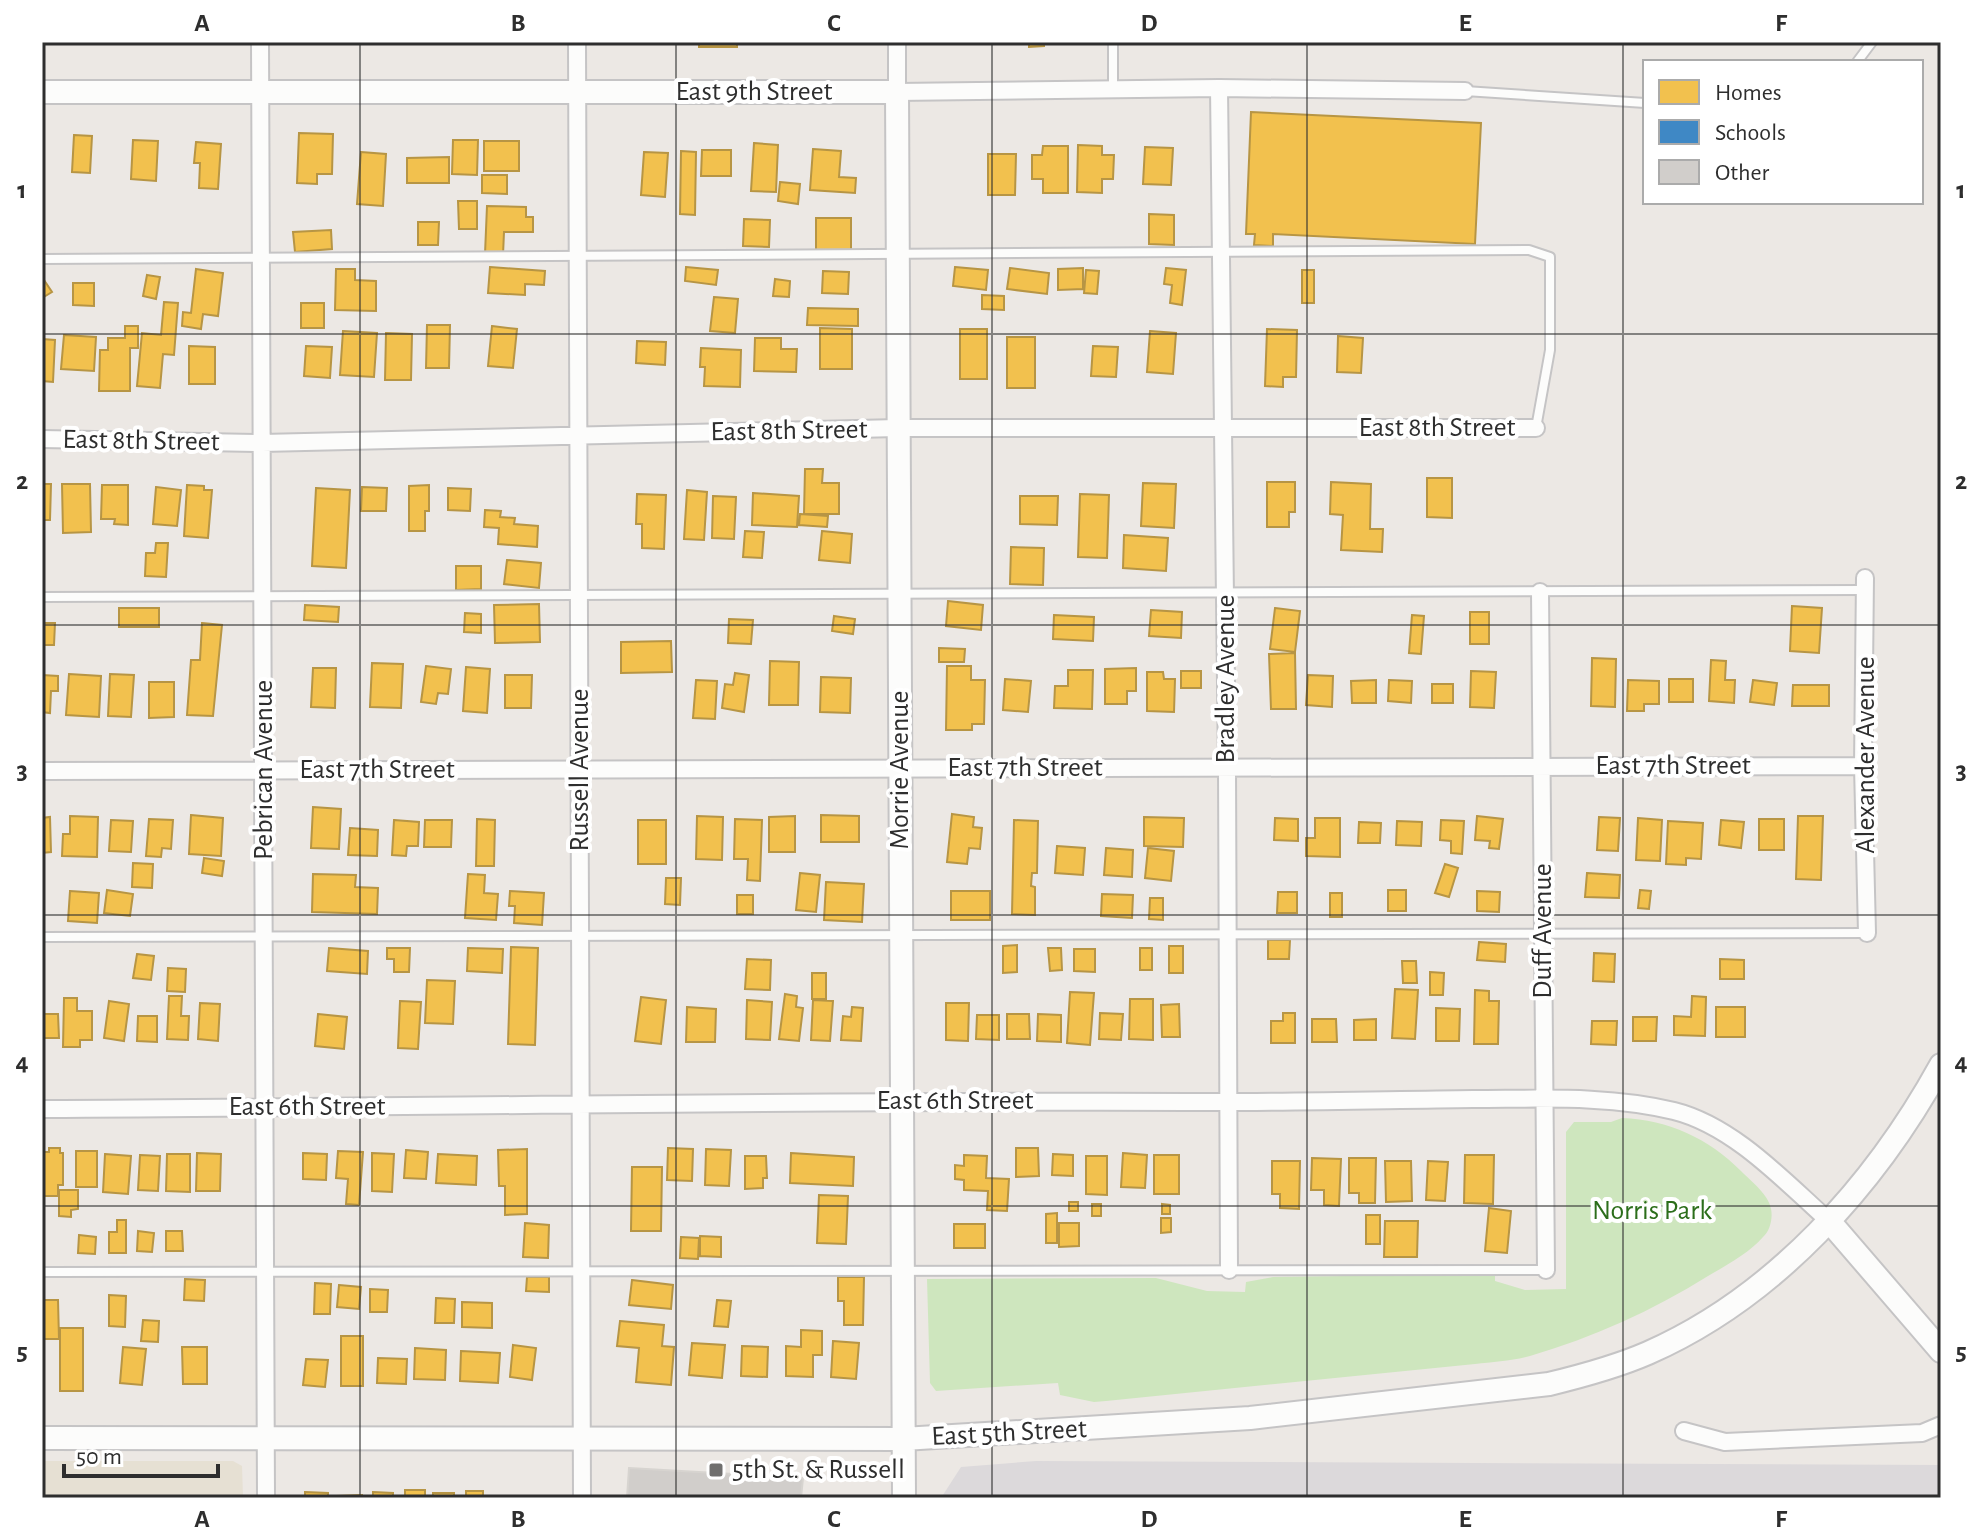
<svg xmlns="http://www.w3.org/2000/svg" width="1983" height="1540" font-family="'Alegreya Sans',sans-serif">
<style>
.industrial{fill:#dcd9db}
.education{fill:#e6e0d3}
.green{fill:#cee6be}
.homes{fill:#f2c14e;stroke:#b79544;stroke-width:2}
.schools{fill:#3f88c5;stroke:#3a6d98;stroke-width:2}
.building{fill:#d1cecb;stroke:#d7d4d0;stroke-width:2}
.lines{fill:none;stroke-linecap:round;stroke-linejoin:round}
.lane-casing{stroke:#c5c4c5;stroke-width:12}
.street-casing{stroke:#c5c4c5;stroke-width:20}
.secondary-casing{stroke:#c5c4c5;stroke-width:26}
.lane{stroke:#fcfcfb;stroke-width:8}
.street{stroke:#fcfcfb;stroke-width:16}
.secondary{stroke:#fcfcfb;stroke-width:22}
.grid{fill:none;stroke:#2e2e2e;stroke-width:2;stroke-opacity:0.55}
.poi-dot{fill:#706f6e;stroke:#fff;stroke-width:3}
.labels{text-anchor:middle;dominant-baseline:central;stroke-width:8;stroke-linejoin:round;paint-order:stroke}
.street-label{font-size:28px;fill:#2e2e2e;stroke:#fff}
.park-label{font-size:28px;fill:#2c6e1b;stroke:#fff}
.poi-label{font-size:28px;fill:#2e2e2e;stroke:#fff;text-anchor:start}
.neatline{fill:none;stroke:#2e2e2e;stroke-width:3}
.grid-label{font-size:26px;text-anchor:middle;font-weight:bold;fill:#2e2e2e}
</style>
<rect width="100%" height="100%" fill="#ece8e4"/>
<path class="industrial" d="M1036 1461 1941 1465V1498H941L961 1467Z"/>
<path class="education" d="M42 1461H233L242 1466 243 1498H42Z"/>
<path class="green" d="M1622 1118C1669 1120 1708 1138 1741 1171 1751 1181 1769 1195 1771 1209 1773 1218 1770 1231 1763 1237 1749 1253 1727 1265 1708 1276 1652 1311 1594 1337 1530 1356 1512 1361 1493 1362 1475 1364L1106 1401 1094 1402 1060 1395 1058 1383 936 1391 930 1383 927 1279 1156 1278 1207 1291 1245 1292 1246 1282 1273 1277 1495 1274V1281L1525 1290 1566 1289V1132L1574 1122H1611Z"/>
<path class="homes" d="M699 42H737V47H699Z
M1029 42H1044V46L1029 47Z
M1251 112 1481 123 1475 244 1273 234V246L1254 245 1255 234H1246Z
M299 133 333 134 332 174H317V184L297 183Z
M74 135 92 136 90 173 72 172Z
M133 140 158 141 156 181 131 179Z
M453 140H478L477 175 452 174Z
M484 141H519V171H484Z
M196 142 221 144 218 189 199 188 200 163H194Z
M754 143 778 145 776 192 751 191Z
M1078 145 1102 146V155H1114L1113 179H1102V193L1077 192Z
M1043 146H1068V193H1043V179H1032V155H1042Z
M1145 147 1173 148 1171 185 1143 184Z
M813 149 841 151 839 177 856 178 855 193 810 190Z
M702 150H731V176H701Z
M681 151 696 152 695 215 680 214Z
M361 152 386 154 383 206 357 204Z
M644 152 668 153 665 197 641 195Z
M988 154H1016L1015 195H988Z
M449 157V183H407V158Z
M482 175H507V194L482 193Z
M780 182 800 184 798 204 778 201Z
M458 201H477V229H459Z
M487 206 526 207V217H533V232H504L503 255 485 254Z
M1149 214 1174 215V245L1149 244Z
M816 218H851V251L816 250Z
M744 219 770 220 769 247 743 246Z
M418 222H439L438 245H418Z
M331 230 332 249 295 252 293 232Z
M490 267 545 271 544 285 525 284V295L488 293Z
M686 267 718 270 716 285 685 281Z
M955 267 988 270 986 290 953 286Z
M1010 268 1049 273 1047 294 1007 289Z
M1083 268V289L1058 290V269Z
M1166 268 1186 270 1182 305 1170 303 1172 285 1164 284Z
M196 269 223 273 218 316 203 314 201 329 182 326 183 312 191 313Z
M336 269H355V280L376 281V311L335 310Z
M1086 270 1099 271 1097 294 1084 293Z
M1302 270H1314V303H1302Z
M823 271 849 272 848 294 822 293Z
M147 275 160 277 156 299 143 296Z
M42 277 52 292 42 298Z
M775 279 790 281 789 297 773 296Z
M73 283H94V306L73 305Z
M982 295 1004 296V310L982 309Z
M714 297 738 299 735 333 710 331Z
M164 302 178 303 174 355 163 354 160 388 137 386 142 333 161 335Z
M301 303H324V328H301Z
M808 308 858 309V326L807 325Z
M427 325H450L449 368H426Z
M125 326H138V348H130V391H99L100 350H108V338H125Z
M492 326 517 329 513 368 488 366Z
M820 328 852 329V369H820Z
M960 329H987V379H960Z
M1267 329 1297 330 1296 377H1283V387L1265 386Z
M343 331 377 333 374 377 340 375Z
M1150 331 1176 333 1173 374 1147 372Z
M386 333 412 334 411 380H385Z
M64 335 96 337 94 371 61 369Z
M1338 336 1363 338 1361 373 1337 372Z
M1007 337H1035V388H1007Z
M755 338H781V349H797L796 372 754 371Z
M42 339 55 340 53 382 42 381Z
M637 341 666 342 665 365 636 363Z
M189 346 215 347V384H189Z
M306 346 332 347 330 378 304 376Z
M1093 346 1118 347 1116 377 1091 376Z
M701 348 741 350 740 387 704 386 705 367H700Z
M805 469H823L822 483H839V514H804Z
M1427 478H1452V518L1427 517Z
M1267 482H1295V512H1289V527H1267Z
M1331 482 1371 484 1370 529H1383L1382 552 1341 550 1343 515 1330 514Z
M1143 483 1176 484 1174 528 1141 526Z
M42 484H51L50 520H42Z
M62 484H90L91 532 63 533Z
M102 485H128V525L114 524 115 519H101Z
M187 485 204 486V490H212L208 538 184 536Z
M429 485V511H425V531H409V486Z
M156 487 181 490 177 526 153 524Z
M362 487 387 488 386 511H361Z
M316 488 350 490 346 568 312 566Z
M448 488 471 489 470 511 448 510Z
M687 490 707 492 704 540 684 539Z
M753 493 799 496 797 527 752 525Z
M637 494 666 495 664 549 642 548V524H636Z
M1080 494 1109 495 1107 558 1078 557Z
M713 496 736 497 734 539 712 538Z
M1020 496H1058L1057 525 1020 524Z
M485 510 501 511 500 517 515 518 514 524 538 526 537 547 498 544 499 528 484 527Z
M800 514 828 516 827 527 799 525Z
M745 531 764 532 762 558 743 557Z
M822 531 852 534 850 563 819 560Z
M1124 535 1168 538 1166 571 1123 568Z
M156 543H168L166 577 145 576 146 553H155Z
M1011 547 1044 548 1043 585 1010 584Z
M507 560 541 563 539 588 504 584Z
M456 566H481V589L456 590Z
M948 601 983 605 981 630 946 626Z
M539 604 540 642 495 643 494 605Z
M305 605 339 607 338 622 304 620Z
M1792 606 1822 608 1819 653 1790 651Z
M119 608H159V627H119Z
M1275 608 1300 611 1295 652 1270 649Z
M1151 610 1182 612 1181 638 1149 636Z
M1470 612H1489V644H1470Z
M465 613 481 614V633L464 632Z
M1054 615 1094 617 1093 641 1053 639Z
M1412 615 1424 616 1421 654 1409 653Z
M834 616 855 619 853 634 832 631Z
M729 619 753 620 751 644 728 643Z
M42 623H55L54 645H42Z
M202 623 222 625 213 716 187 715 191 660H200Z
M671 641 672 672 621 673V642Z
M939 648 965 649 964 662H939Z
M1295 653 1296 709H1271L1269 654Z
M1592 658 1616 659 1615 707 1591 706Z
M1711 660 1726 661 1725 680H1735L1734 703 1709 701Z
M770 661 799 662 798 705H769Z
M372 663 403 664 401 708 370 707Z
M426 666 451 669 448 694 438 693 436 704 421 702Z
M947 666H971V680H985L984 724H972V730H946Z
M466 667 490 669 487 713 463 711Z
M313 668H336L335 708 311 707Z
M1136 668V691H1127V704H1105V669Z
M1068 670H1093L1092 709 1054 708 1055 686H1068Z
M1181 671H1201V688H1181Z
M1471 671 1496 672 1494 708 1470 707Z
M1147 672H1163L1164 679H1175L1174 712 1147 711Z
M735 673 749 675 744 712 722 708 725 684 733 685Z
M69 674 101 676 99 717 66 715Z
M110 674 134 675 131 717 108 716Z
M42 675 58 676V691H51L50 713 42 712Z
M505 675H532L531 708H505Z
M1308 675 1333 676 1332 707 1306 705Z
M821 677 851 678 850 713 820 712Z
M1005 679 1031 681 1028 712 1003 710Z
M1669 679H1693V702H1669Z
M696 680 717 681 715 719 693 718Z
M1376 680V703H1352L1351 681Z
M1389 680 1412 681 1411 703 1388 701Z
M1628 680 1659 681V704H1644V711H1627Z
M1753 680 1777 683 1774 705 1750 702Z
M149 682H174V717L149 718Z
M1432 684H1453V703H1432Z
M1793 685H1829V706H1792Z
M313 807 341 809 339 849 311 848Z
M952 814 974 817 973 827 982 828 980 849 969 848 967 864 947 862Z
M191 815 223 818 221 856 189 854Z
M821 815 859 816V842H821Z
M70 816 98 817 97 857 62 856 63 834H70Z
M697 816 723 817 722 860 696 859Z
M795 816V852H769V817Z
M1477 816 1503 819 1499 849 1489 848 1490 841 1475 840Z
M1798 816H1823L1821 880 1796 879Z
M50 817 51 852 42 853V818Z
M1144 817 1184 818 1183 847 1144 846Z
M1599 817 1620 818 1618 851 1597 850Z
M1275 818 1298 819V841L1274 840Z
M1315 818H1340V857L1306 856V838H1315Z
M1638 818 1662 820 1660 861 1636 860Z
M149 819 173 820 171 849 162 848 161 857 146 856Z
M477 819 495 820 494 866H476Z
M735 819 762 820 760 881 747 880 748 859H734Z
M1759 819H1784V850H1759Z
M111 820 133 821 131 852 109 851Z
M394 820 419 822 418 846H407L406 856 392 855Z
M425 820H452L451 847H424Z
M638 820H666V864H638Z
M1014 820 1038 821 1037 873H1032L1031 886 1035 887V915L1012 914Z
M1441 820 1464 821 1462 854 1451 853V841L1440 840Z
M1721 820 1744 822 1741 848 1719 845Z
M1397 821 1422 822 1421 846 1396 845Z
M1668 821 1703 823 1701 859 1686 858V865L1666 864Z
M1359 822 1381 823 1380 843H1358Z
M350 828 378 830 377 856 348 855Z
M1057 846 1085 848 1083 875 1055 873Z
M1106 848 1133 850 1132 877 1104 875Z
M1148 848 1174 851 1171 881 1145 878Z
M204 858 224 861 222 876 202 873Z
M133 863 153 864 152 888 132 887Z
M1445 864 1458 868 1449 897 1435 893Z
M800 873 820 875 816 912 796 910Z
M1587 873 1620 875 1619 898 1585 897Z
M313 874 356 875 355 887 378 888 377 914 312 912Z
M468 874 485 875 484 893 498 894 496 920 465 918Z
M666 878H681L680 905 665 904Z
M826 882 864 884 862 922 824 920Z
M107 890 133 894 130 916 104 913Z
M1388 890H1406V911H1388Z
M1640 890 1651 891 1649 909 1638 908Z
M70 891 99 893 97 923 68 921Z
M510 891 544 893 542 925 514 923 515 906H509Z
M951 891H990V920H951Z
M1477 891 1500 892 1499 912 1477 911Z
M1278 892H1297V913H1277Z
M1330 893H1342V917H1330Z
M1102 894 1133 895 1132 918 1101 916Z
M737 895H753V914H737Z
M1150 898H1163V920L1149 919Z
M1268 940H1290L1289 959H1268Z
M1479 942 1506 944 1505 962 1477 960Z
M1017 945V972L1003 973V946Z
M1169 946H1183V973H1169Z
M511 947 538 948 535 1045 508 1044Z
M329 948 368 951 367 974 327 971Z
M387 948H410L409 972H394V959H387Z
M468 948 503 949 502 973 467 971Z
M1048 948H1061L1062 970 1050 971Z
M1140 948H1152V970H1140Z
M1074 949H1095V972L1074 971Z
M1594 953 1615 954 1614 982 1593 981Z
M137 954 154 956 151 980 133 978Z
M747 959 771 960 770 990 745 989Z
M1720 959 1744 960V979H1720Z
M1402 961H1416L1417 983H1403Z
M168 968 186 969 185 992 167 991Z
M1430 972 1444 973 1443 995H1430Z
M812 973H826V999H812Z
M427 980 455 981 453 1024 425 1023Z
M1395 989 1418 990 1415 1039 1392 1038Z
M1475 990 1489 991V1001H1499L1498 1044H1474Z
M1070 992 1094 993 1090 1045 1067 1043Z
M785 994 797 996 796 1007 803 1008 799 1041 779 1039Z
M169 996H182L181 1016H189L188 1040 167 1039Z
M1692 996 1706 997 1705 1036 1674 1035V1016L1691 1017Z
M641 997 666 1000 661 1044 635 1041Z
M64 998H77V1011H92V1040H80V1047H63Z
M1130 999H1153V1040L1129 1039Z
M747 1000 772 1002 770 1040 746 1039Z
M813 1000 833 1001 830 1041 811 1040Z
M109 1001 129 1004 124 1041 104 1038Z
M400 1001 421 1002 418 1049 398 1048Z
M200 1003 220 1004 218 1041 198 1039Z
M946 1003H969L968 1041 946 1040Z
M1179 1004 1180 1037H1162L1161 1005Z
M687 1007 716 1009 715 1042H686Z
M852 1007 863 1008 861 1041 841 1040 843 1016 851 1017Z
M1716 1007H1745V1037H1716Z
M1436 1008 1460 1009 1459 1041H1436Z
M1100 1013 1123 1014 1121 1040 1099 1039Z
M1283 1013H1295V1043H1271V1021H1283Z
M42 1014H58L59 1038H42Z
M318 1014 347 1017 344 1049 315 1046Z
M1007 1014H1029L1030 1039H1007Z
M1038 1014 1061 1015V1042L1037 1041Z
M977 1015H999V1040L976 1039Z
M138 1016H157V1042L137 1041Z
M1633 1017H1657L1656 1041H1633Z
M1312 1019H1336L1337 1042H1312Z
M1376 1019V1040H1354V1020Z
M1592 1021H1617L1616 1045 1591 1044Z
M49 1148H60V1153H63V1185H58V1196H42V1152H49Z
M668 1148 693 1149 692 1181 667 1180Z
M1016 1148H1038L1039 1176 1016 1177Z
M527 1149V1214L505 1215V1186H499L498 1150Z
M706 1149 731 1150 729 1186 705 1185Z
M406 1150 428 1152 426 1179 404 1178Z
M76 1151H97V1187H76Z
M338 1151 363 1152 359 1205 346 1204 348 1179 336 1178Z
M197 1153 221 1154 220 1191H196Z
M303 1153 327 1154 326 1180 303 1179Z
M372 1153 394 1154 392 1192 372 1191Z
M791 1153 854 1157 853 1186 790 1183Z
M1123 1153 1147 1155 1145 1188 1121 1187Z
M105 1154 131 1156 128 1194 103 1192Z
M167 1154H190V1192L166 1191Z
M438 1154 477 1156 476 1185 436 1183Z
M1053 1154 1073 1155V1176L1052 1175Z
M140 1155 160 1156 158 1191 138 1190Z
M964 1155 987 1156 986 1178 1009 1179 1007 1211 987 1210 988 1191 964 1190V1180L955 1179V1165L964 1166Z
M1154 1155H1179V1194H1154Z
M1465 1155H1494L1493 1204 1464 1203Z
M745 1156H766L767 1178H763V1188L745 1189Z
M1086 1156H1107V1195L1086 1194Z
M1312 1158 1341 1159 1339 1206 1324 1205V1190H1311Z
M1349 1158H1376L1375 1203H1359V1193H1349Z
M1272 1161H1300L1299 1209 1280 1208V1194H1272Z
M1385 1161H1411L1412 1201 1386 1202Z
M1428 1161 1448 1162 1445 1201 1426 1200Z
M632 1167H662L661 1231H631Z
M59 1190H78V1209L71 1210V1217L59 1216Z
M819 1195 848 1196 846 1244 817 1243Z
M1069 1202H1078V1211H1069Z
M1092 1204H1101V1216H1092Z
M1162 1204 1170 1205V1214H1162Z
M1489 1208 1511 1211 1507 1253 1485 1251Z
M1057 1213V1243H1046V1214Z
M1366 1215H1380V1244H1366Z
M1161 1218H1171V1232L1161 1233Z
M117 1220H126V1253H109V1232H117Z
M1385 1221H1418L1417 1257H1384Z
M525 1223 549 1225 548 1258 523 1257Z
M1059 1223H1079V1246L1059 1247Z
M954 1224H985V1248H954Z
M138 1231 154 1233 152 1252 137 1251Z
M166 1231H182L183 1251H166Z
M79 1235 96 1237 95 1254 78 1253Z
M700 1236 721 1237V1257L700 1256Z
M681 1237 699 1238 698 1259 680 1258Z
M527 1277H549V1292L526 1291Z
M838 1277H864L863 1325H844V1301H838Z
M185 1279 205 1280 204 1301 184 1300Z
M632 1280 673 1285 671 1309 629 1305Z
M315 1283 331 1284 330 1314H314Z
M339 1285 361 1287 359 1309 337 1307Z
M370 1289 388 1290 387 1312H370Z
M109 1295 126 1296 125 1327 109 1326Z
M436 1298 455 1299 454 1323H435Z
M42 1300H58L59 1339H42Z
M717 1300 731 1301 728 1327 714 1326Z
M462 1302 492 1303V1328L462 1327Z
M143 1320 159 1321 158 1342 141 1341Z
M620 1321 664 1325 662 1346 674 1347 671 1385 636 1382 639 1348 617 1346Z
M60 1328H83V1391H60Z
M801 1330 822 1331V1355H813V1377L786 1376V1346L801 1347Z
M341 1336H363V1386H341Z
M833 1341 859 1343 856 1379 831 1377Z
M692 1343 725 1345 722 1378 689 1375Z
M513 1345 536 1348 532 1380 510 1377Z
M742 1346 768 1347 767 1377 741 1376Z
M123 1347 146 1349 142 1385 120 1383Z
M182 1347H207V1384H183Z
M415 1348 446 1350 445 1380 414 1379Z
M461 1351 500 1353 498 1383 460 1381Z
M378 1358 407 1359 406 1384 377 1383Z
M306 1359 328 1360 325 1387 303 1385Z
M405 1490H425V1498H405Z
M466 1491H483V1498H466Z
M305 1492 328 1493V1498H305Z
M373 1492 393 1493V1498H373Z
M433 1493H454V1498H433Z
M362 1495V1498H337V1496Z"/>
<path class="schools" d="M42 1497H218V1498H42Z"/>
<path class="building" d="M629 1468 803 1478 801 1498H627Z"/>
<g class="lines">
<g class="lane-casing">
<path id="lane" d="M1113 42V89
M1857 62 1872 42
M1465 91 1645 103
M42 259 1529 250 1550 257V350L1536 428
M42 597 1865 590
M42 937 1867 933
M42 1272 1545 1270"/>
</g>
<g class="street-casing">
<path id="street" d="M260 42 266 1498
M577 42 582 1498
M897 42V92L1219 88 1465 91
M1219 88 1227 768 1229 1270
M42 439 262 443 898 428H1536
M1865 578 1863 766 1867 933
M1540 592 1546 1270
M42 771 1863 766
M42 1109C433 1107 825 1100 1216 1102 1302 1102 1387 1100 1473 1099 1539 1099 1609 1095 1674 1111 1734 1126 1785 1182 1829 1221
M1684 1431 1725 1442 1922 1433 1941 1425"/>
</g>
<g class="secondary-casing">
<path id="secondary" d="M42 92H897L904 1498
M1829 1221 1941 1351
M42 1438 903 1439 1250 1418 1549 1384C1582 1376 1616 1367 1648 1353 1775 1297 1875 1185 1941 1065"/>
</g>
<use href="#lane" class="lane"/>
<use href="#street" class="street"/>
<use href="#secondary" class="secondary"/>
</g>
<path class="grid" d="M360 42V1498M676 42V1498M992 42V1498M1307 42V1498M1623 42V1498M42 334H1941M42 625H1941M42 915H1941M42 1206H1941"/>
<rect class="poi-dot" x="708" y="1462" width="16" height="16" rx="4"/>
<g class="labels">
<g class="street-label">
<text x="754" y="92">East 9th Street</text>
<text x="1437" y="428">East 8th Street</text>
<text transform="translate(789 431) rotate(-1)">East 8th Street</text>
<text transform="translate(141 441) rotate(1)">East 8th Street</text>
<text transform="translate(1226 679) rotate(-90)">Bradley Avenue</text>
<text transform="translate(1866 755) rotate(-90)">Alexander Avenue</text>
<text x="1673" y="766">East 7th Street</text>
<text x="1025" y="768">East 7th Street</text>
<text transform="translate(264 770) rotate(-90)">Pebrican Avenue</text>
<text x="377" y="770">East 7th Street</text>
<text transform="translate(580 770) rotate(-90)">Russell Avenue</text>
<text transform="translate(900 770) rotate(-90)">Morrie Avenue</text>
<text transform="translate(1543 931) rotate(-90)">Duff Avenue</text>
<text x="955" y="1101">East 6th Street</text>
<text x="307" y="1107">East 6th Street</text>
<text transform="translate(1009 1433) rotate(-3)">East 5th Street</text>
</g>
<g class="park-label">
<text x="1652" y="1211">Norris Park</text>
</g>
<g class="poi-label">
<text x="732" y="1470">5th St. &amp; Russell</text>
</g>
</g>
<rect width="1983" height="1540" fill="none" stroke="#ffffff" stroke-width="88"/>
<rect x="1643" y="60" width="280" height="144" fill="#ffffff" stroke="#ababab" stroke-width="2"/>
<rect x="1659" y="80" width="40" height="24" fill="#f2c14e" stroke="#ababab" stroke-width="2"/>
<text x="1715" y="100" font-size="24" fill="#2e2e2e">Homes</text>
<rect x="1659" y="120" width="40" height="24" fill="#3f88c5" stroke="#ababab" stroke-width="2"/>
<text x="1715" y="140" font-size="24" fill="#2e2e2e">Schools</text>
<rect x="1659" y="160" width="40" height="24" fill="#d1cecb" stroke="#ababab" stroke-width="2"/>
<text x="1715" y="180" font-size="24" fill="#2e2e2e">Other</text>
<path d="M64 1464v12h154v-12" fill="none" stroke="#2e2e2e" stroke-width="4"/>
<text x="76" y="1464" font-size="24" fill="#2e2e2e" stroke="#ffffff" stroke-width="6" paint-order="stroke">50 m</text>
<rect x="44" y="44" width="1895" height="1452" class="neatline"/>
<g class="grid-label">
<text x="202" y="31">A</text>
<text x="518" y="31">B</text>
<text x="834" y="31">C</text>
<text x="1149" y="31">D</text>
<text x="1465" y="31">E</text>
<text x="1781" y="31">F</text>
<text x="22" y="198">1</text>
<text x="1961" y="198">1</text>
<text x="22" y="489">2</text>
<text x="1961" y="489">2</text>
<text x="22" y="779">3</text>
<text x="1961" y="779">3</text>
<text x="22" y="1070">4</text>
<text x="1961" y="1070">4</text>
<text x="22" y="1360">5</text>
<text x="1961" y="1360">5</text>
<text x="202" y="1527">A</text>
<text x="518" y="1527">B</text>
<text x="834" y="1527">C</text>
<text x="1149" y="1527">D</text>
<text x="1465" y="1527">E</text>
<text x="1781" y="1527">F</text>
</g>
</svg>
